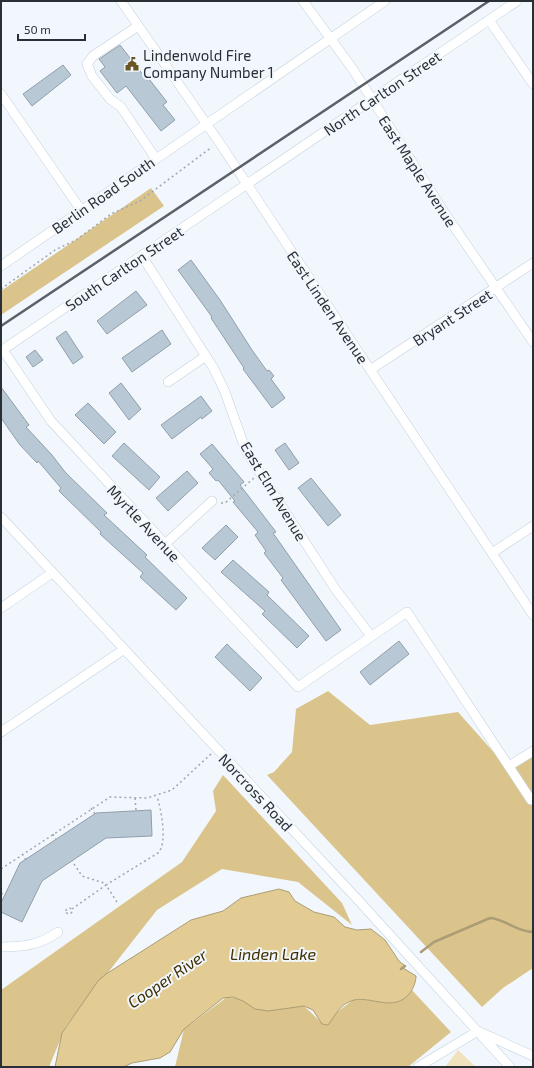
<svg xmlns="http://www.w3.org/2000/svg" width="534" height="1068" font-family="'Exo 2',sans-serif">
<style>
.green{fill:#f0e2bd}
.forest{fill:#dbc48b}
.water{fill:#e3cc93;stroke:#ab9d76}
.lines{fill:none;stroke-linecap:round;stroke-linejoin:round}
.stream{stroke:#ab9d76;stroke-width:2.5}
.building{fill:#b8c8d5;stroke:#909fab}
.minor-casing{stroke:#c1d1dd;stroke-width:10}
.path{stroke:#a1a7ad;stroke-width:1.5;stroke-dasharray:2 3;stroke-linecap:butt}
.minor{stroke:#fff;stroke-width:9}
.rail{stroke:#5b6167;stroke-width:2.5}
.labels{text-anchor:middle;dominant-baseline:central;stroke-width:4;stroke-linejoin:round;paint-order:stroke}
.poi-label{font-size:15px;fill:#292f34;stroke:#f1f7fd;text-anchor:start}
.street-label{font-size:15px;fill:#292f34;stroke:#f1f7fd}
.water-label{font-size:16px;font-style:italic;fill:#3e2e00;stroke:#f1f7fd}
</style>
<rect width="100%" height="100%" fill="#f1f7fd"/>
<path class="green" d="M458 1050 476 1067H445Z"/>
<path class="forest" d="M151 188 164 206 1 315V291Z
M328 691 370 725 458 712 505 765 533 752V968L503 988 482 1007 267 775 274 772 292 752 296 709Z
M223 775 342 903 352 925 298 882 222 869 157 910 66 1026 49 1067H1V990L182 862 216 811 213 791Z
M409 987 451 1032 408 1067H175L184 1029 227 997 304 1006 324 1025 333 1015 353 1000H401Z"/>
<path class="water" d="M279 889 289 892 295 901 314 912 334 917 345 927 357 930 371 929 385 940 399 961 404 965 403 968 416 976C416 982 413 989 410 993 394 1013 372 996 354 1000 339 1004 336 1015 328 1025L322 1024 313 1010 304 1006 268 1011 255 1009 243 1001 233 997 223 998 184 1029 170 1052 160 1058 132 1063 123 1067H55L62 1033 98 981 106 974 191 920 223 911 241 898Z"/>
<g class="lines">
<path class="stream" d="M421 952 434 942 490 918C506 919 516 932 533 932
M401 969 405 966"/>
</g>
<path class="building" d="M120 45 147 80 149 79 167 102 163 105 175 120 161 131 126 86 117 93 100 71 105 67 99 59Z
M63 65 71 75 32 106 23 94Z
M191 260 220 300 252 350 267 371 269 370 274 376 271 379 285 398 272 408 243 369 244 368 211 318 212 317 178 270Z
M136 291 147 305 107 334 97 321Z
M162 330 171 344 132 372 122 358Z
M66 331 83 357 73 364 56 338Z
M35 350 43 360 33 367 26 357Z
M121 383 141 409 129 420 109 393Z
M1 387 29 425 26 427 52 455 65 472 107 513 104 515 147 555 145 557 187 598 176 610 140 577 143 573 100 534 101 532 59 491 61 488 38 461 37 463 20 445 1 418Z
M201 396 212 411 202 419 201 417 172 439 161 425Z
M88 403 116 432 104 444 75 415Z
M124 443 160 477 149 490 112 456Z
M285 443 299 463 289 470 275 450Z
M212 444 244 482 240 485 276 532 273 533 341 630 326 641 281 580 283 578 264 553 266 551 255 535 258 532 233 502 235 501 218 480 216 481 209 473 213 469 200 454Z
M187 471 198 483 168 511 156 498Z
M311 478 341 515 328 526 298 488Z
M226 525 238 537 215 560 202 548Z
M233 560 269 592 267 595 309 636 297 648 262 614 265 611 221 572Z
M399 641 409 654 370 685 360 672Z
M227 644 262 678 250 691 215 657Z
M151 810 152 836 106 838 42 881 22 922 1 912V903L20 863 96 813Z"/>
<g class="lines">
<g class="minor-casing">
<path id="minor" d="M121 1 219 142 533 615
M303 1 352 68 444 212 533 342
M489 20 533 84
M138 26 93 56 87 64 92 76 110 99 121 107 156 159
M1 94 81 210
M142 256 214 369 225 392 246 451 336 590 371 636
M1 266 385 1
M3 350 51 421 298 687 407 612 531 800
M1 351 517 1
M370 370 533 263
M168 382 206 356
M1 517 359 901 510 1067
M164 545 212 501
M492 553 533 526
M1 608 52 573
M1 732 123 650
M509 766 533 751
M1 947C23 947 40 945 58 932
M418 1067 478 1031 533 1056"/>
</g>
<path class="path" d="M1 289 55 250 76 240 111 214 140 201 212 147
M221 503H225L254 478
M135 798 136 810
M91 808 95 814
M53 834 56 840
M22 854 26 860
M1 869 110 797 147 798 172 790 211 754
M1 893 5 895
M117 902 106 885 158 853C168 843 161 809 157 796
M66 911a3 3 0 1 1 6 0a3 3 0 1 1-6 0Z
M72 909 106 885 104 883 82 876 72 861"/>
<use href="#minor" class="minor"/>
<path class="rail" d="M1 326 489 1"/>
</g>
<defs>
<g id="civic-bare" transform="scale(1.08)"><path d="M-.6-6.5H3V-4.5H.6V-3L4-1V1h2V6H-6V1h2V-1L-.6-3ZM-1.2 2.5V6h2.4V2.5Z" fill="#695624" stroke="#f1f7fd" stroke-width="2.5" paint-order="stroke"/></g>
</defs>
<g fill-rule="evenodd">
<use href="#civic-bare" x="132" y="64"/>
</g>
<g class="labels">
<g class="poi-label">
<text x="143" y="55">Lindenwold Fire<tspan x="143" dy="17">Company Number 1</tspan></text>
</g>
<g class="street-label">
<text transform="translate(382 93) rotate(-34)">North Carlton Street</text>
<text transform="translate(418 171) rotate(57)">East Maple Avenue</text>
<text transform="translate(103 195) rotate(-35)">Berlin Road South</text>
<text transform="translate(124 268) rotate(-34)">South Carlton Street</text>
<text transform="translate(328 307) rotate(56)">East Linden Avenue</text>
<text transform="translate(452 317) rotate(-33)">Bryant Street</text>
<text transform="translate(274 491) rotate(59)">East Elm Avenue</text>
<text transform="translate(144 523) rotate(47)">Myrtle Avenue</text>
<text transform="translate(256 792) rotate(47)">Norcross Road</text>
</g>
<g class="water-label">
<text x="273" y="953">Linden Lake</text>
<text transform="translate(167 978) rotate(-34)">Cooper River</text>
</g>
</g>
<rect width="534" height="1068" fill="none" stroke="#292f34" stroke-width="4"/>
<path d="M18 34v6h67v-6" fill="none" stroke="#292f34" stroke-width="2"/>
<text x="24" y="34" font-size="12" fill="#292f34" stroke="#f1f7fd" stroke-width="3" paint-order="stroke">50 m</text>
</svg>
